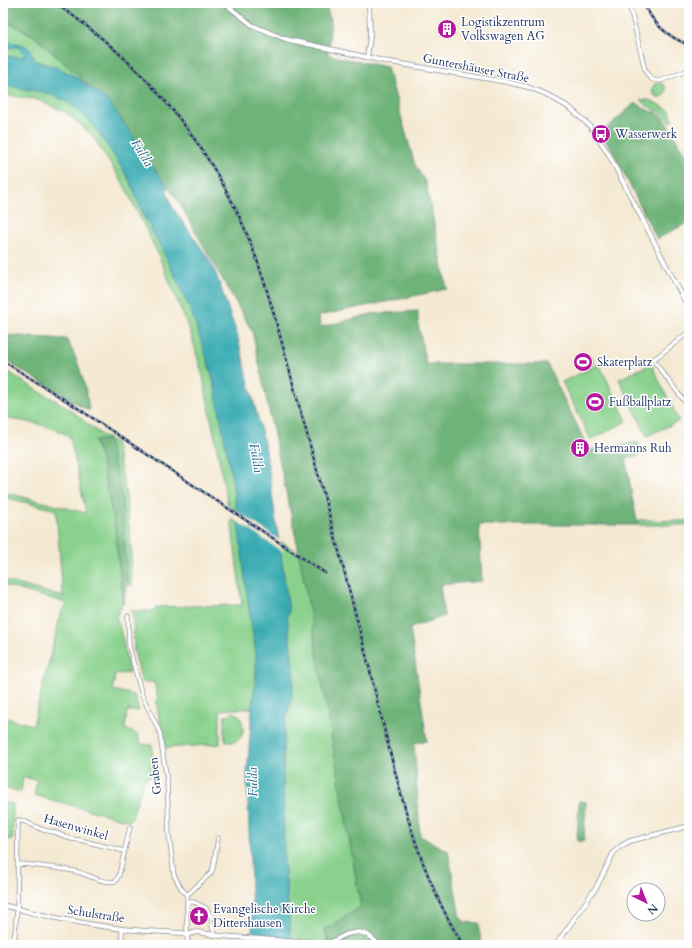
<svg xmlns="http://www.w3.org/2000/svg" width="692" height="948" font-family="Cardo,serif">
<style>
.green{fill:#89d18c;stroke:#528075}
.forest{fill:#6eb378;stroke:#44716b}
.water{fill:#39abb2;stroke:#2a6d88}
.pier{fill:#f4e9d2}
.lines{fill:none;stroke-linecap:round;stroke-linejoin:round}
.minor-casing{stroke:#888c98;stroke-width:5}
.tertiary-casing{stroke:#888c98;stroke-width:5.5}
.minor{stroke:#fff;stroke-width:3.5}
.tertiary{stroke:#fff;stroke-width:4}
.rail-casing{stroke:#1b2f5e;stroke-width:2.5}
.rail{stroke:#fff;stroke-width:1;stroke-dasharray:3;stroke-linecap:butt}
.labels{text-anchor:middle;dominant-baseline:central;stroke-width:3;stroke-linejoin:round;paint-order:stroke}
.poi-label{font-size:12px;fill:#1b2f5e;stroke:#fff;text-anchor:start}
.street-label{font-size:12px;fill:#1b2f5e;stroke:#fff}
.water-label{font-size:13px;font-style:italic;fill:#276180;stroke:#fff}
</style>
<rect width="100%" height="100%" fill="#fff"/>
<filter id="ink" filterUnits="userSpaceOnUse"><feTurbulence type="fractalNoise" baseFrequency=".025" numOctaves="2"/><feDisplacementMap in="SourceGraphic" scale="8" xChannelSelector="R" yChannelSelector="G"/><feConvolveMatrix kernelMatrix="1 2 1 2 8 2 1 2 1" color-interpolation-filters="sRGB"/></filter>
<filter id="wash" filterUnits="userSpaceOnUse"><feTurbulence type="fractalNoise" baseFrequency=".012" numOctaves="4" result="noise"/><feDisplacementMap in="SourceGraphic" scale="16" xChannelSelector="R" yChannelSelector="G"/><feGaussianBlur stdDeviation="0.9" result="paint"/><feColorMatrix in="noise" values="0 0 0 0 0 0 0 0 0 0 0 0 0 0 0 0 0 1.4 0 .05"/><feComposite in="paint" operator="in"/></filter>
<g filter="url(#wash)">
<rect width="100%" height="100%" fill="#f4e9d2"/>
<path class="green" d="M3 20 33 35 93 89 73 75 55 67 34 60C30 41 20 47 5 40H3Z
M14 46 18 47 24 54 23 57 3 56V49Z
M652 90a7 7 0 1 1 14 0a7 7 0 1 1-14 0Z
M3 85C28 88 56 92 77 109 98 126 118 157 130 182 136 194 140 206 145 218 150 228 156 238 161 248 172 268 182 290 191 311 215 372 228 446 236 511L228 506 203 377 191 334 159 256 124 185 91 134 65 112 35 99 3 95Z
M640 100H648L654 102 670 111 673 120 669 122C660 106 651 112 640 100Z
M586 355C590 355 592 357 593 361L592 364 580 369 577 367 574 360 577 357Z
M599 364 627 421 591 440 562 382Z
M651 364 679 421 647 436 619 379Z
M3 368C12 374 20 380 29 385 42 394 57 400 69 409 85 420 97 435 115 442L126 495 131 548V587L127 581 122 497 116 471 94 441 101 460 114 522 119 553 123 603 116 617C123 633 125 655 129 673L115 674 113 690 134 695 139 711H127L125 729 138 735 141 744 152 745 154 776 145 778 131 819 129 821 34 795 37 780 23 777 21 792 3 788V717L33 725 61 613 66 603 3 585V580L63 597 56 510 3 497V492L86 513 70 437C50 424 27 422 3 418Z
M231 519 238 522 256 653V677L252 708 220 710V744L166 748C163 732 158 716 156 700L158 699 154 682H142L134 651 133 617 131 611H154L156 607 242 605Z
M637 520 689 521V525H638Z
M279 540 299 553 311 618 361 907 325 930 329 945 291 938 284 859 283 755 285 724 294 674 287 616 289 612Z
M234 712 239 715C241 719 243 723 243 728 244 738 236 745 226 741 223 733 224 725 225 716Z
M3 802 13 804V839H8L3 856Z"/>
<path class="forest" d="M3 3H327L328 13 331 20 328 55 387 67 415 165 426 183 447 289 318 316 321 327 371 314 418 311V323L426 364H547L589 450 627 443H639L642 454 626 459 632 497 638 525H479L482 581 440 585 444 616 410 628 427 741 414 743 420 836 448 851 460 917 465 922 479 923V932L483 945H446L443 942 429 945H329L325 930 361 907 311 618 299 553 252 331 178 201 102 97 33 35 3 20Z
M634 104H638L649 111 657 112 663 118 689 160V222L657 239 611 148 602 136V132Z
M3 335 66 339C78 357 87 389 89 411L3 359Z
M108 439 122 497 127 581 123 603 114 522 101 460 98 450 94 441Z
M579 801 586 802 584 841H577Z"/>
<path class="water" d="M3 40H5C20 46 30 41 34 60L55 67 73 75 109 102 133 136 148 160 167 186V192L173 208 207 256 215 271 237 334 266 451 289 612 287 616 294 674 292 696 285 724 283 755 284 859 291 938 293 945H253L247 774 252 708 256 677V653L250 618 234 491 213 377 191 311 162 249 146 220 130 181 111 151 90 121 76 108 64 100 43 92 3 85V56L23 57 24 54 18 47C12 46 8 50 3 49Z"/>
<path class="pier" d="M234 509 281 541 283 552 235 520Z"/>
</g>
<g filter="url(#ink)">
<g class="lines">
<g class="minor-casing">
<path id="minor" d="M629 3 645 70C648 77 651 81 660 81L689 70
M689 332 653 360 689 407
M128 616 129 646 137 677 142 695 160 733 162 749 167 780 169 835 174 875 181 888 187 895V935
M18 864C37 865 56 868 74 871 89 874 100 884 116 881L119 875 130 827
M187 895 211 873 213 868 218 838
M187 902H194L206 908 211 916 212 926 215 935
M14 945 17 909 18 820 26 822 43 830 54 832 71 839 80 840 124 851
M122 945V929"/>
</g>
<g class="tertiary-casing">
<path id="tertiary" d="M224 3 252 25 285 39 384 61 507 82 528 87 546 94 570 108 590 126 608 153 689 309
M367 57 370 36 369 3
M3 905C42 916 82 924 123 929 143 931 163 932 183 933L187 935
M187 935 197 932 221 936 327 944 347 934 359 932 368 935 380 945
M187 935 188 945
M556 945 597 886 614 852 621 846 630 841 689 826"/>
</g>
<use href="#minor" class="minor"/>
<use href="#tertiary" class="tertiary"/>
<g class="rail-casing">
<path id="rail" d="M55 3C148 66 219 153 257 260 276 314 289 372 305 427 329 514 353 600 374 687 396 776 414 866 463 945
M644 3C652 23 668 37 689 45
M3 361 73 405 325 573"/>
</g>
<use href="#rail" class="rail"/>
</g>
</g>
<defs>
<g id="building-disc" transform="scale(1)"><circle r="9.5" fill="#b5179e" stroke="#fff"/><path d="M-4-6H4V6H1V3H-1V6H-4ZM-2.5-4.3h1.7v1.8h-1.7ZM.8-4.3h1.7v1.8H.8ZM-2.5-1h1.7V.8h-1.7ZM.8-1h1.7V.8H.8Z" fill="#fff"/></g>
<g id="bus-disc" transform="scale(1)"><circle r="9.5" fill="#b5179e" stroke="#fff"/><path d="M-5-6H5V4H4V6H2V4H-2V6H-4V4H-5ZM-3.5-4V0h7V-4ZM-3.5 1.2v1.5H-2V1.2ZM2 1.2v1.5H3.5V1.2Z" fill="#fff"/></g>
<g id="stadium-disc" transform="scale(1)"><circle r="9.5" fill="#b5179e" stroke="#fff"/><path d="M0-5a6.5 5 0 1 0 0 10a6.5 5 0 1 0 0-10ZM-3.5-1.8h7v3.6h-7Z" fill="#fff"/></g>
<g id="church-disc" transform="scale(1)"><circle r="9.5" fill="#b5179e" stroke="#fff"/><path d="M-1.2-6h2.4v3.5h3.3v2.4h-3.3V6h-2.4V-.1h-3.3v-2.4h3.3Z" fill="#fff"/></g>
</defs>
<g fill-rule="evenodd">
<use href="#building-disc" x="447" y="29"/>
<use href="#bus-disc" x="601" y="134"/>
<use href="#stadium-disc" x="583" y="362"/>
<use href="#stadium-disc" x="595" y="402"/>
<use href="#building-disc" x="580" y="448"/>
<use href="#church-disc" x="199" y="916"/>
</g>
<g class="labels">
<g class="poi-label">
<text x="461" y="22">Logistikzentrum<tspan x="461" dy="14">Volkswagen AG</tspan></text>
<text x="615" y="134">Wasserwerk</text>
<text x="597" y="362">Skaterplatz</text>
<text x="609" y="402">Fußballplatz</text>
<text x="594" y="448">Hermanns Ruh</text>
<text x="213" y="909">Evangelische Kirche<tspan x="213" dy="14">Dittershausen</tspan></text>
</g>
<g class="street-label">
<text transform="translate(476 68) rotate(11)">Guntershäuser Straße</text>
<text transform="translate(155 776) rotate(-96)">Graben</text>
<text transform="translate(76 827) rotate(16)">Hasenwinkel</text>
<text transform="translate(96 914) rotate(9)">Schulstraße</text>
</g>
<g class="water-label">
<text transform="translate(142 153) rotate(59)">Fulda</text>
<text transform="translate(256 458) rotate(80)">Fulda</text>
<text transform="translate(253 782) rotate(-91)">Fulda</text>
</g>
</g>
<rect width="692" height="948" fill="none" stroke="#fff" stroke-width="16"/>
<g transform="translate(646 902) rotate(137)"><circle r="19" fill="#ffffff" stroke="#a4acbf"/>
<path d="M0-3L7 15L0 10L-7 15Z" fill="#b5179e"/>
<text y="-6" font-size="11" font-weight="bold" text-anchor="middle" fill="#1b2f5e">N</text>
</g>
</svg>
